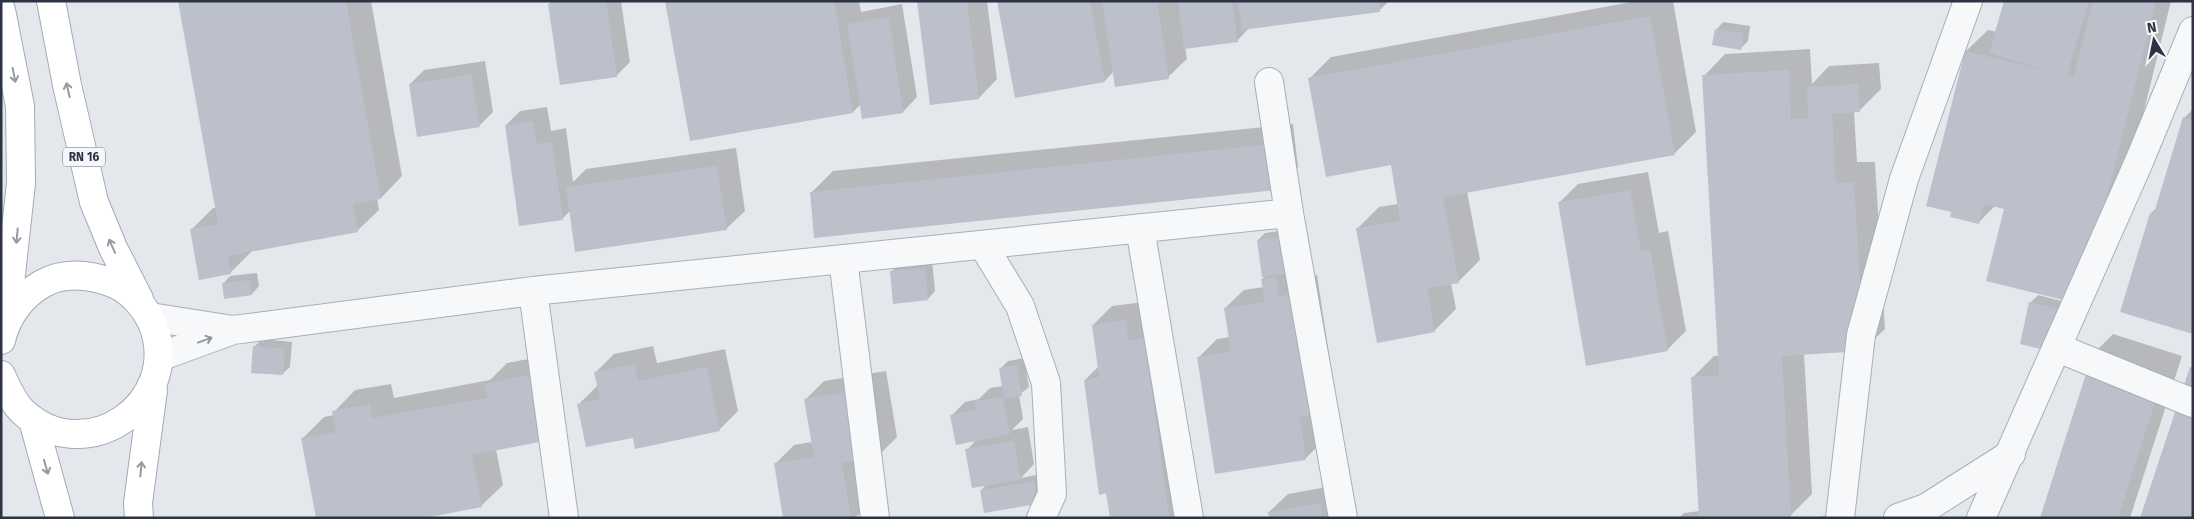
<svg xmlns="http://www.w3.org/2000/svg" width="2194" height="519" font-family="'Fira Sans',sans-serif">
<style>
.shadow{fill:#0003}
.building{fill:#bbc0ca}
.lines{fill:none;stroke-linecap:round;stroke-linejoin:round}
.minor-casing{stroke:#a9aeb7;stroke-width:30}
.primary-casing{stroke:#a3abb8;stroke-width:30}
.minor{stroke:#f7f8fa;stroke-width:28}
.primary{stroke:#fff;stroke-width:28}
.oneway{stroke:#959aa2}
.oneway2{stroke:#9196a0}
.labels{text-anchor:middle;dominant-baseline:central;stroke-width:4.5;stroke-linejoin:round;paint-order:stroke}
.shield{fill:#f4f6f9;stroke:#676e7b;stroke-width:1}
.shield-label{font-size:12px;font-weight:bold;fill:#2b3445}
</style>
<rect width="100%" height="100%" fill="#e4e7ec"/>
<path class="shadow" d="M179 1H371L402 176 381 198H377L379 210 357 231 252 251 230 273 191 230 213 208H216Z
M552 1H621L630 62 616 76 549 4Z
M667 1H859L861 12 902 4 917 97 903 112 861 104 853 112Z
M919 1H987L997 79 979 98Z
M998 1H1178V3L1180 1H1389L1379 11 1250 27 1237 41 1185 47 1187 59 1168 77 1114 71 1105 81Z
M1637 1H1673L1696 132 1675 153 1467 191 1480 260 1458 282 1451 283 1456 309 1434 331 1357 229 1379 207 1398 204 1392 164 1310 78 1331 57Z
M2006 1H2171L2102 281 2080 302 2006 208 1995 206 1979 222 1952 211 1928 205 1966 51 1988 30 1997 32Z
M1723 22 1750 26 1748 41 1741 48 1716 30Z
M1810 49 1812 84 1829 66 1879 63 1881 89 1860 110 1854 111 1857 162H1875L1885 329 1863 350 1804 354 1812 494 1790 516 1679 518 1684 513 1700 511 1692 378 1714 356H1719L1704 76 1725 54Z
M485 61 493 112 479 126 410 84 424 70Z
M547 107 551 131 566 128 573 182 586 169 736 148 745 211 726 229 570 211 562 219 506 125 520 111Z
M2193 109V333L2151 213 2157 208 2184 118Z
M1293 124 1298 167 1276 189 811 193 833 171Z
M1648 172 1659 233 1668 231 1686 331 1667 350 1559 203 1578 184Z
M1293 229 1297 278 1317 275 1335 394 1320 410 1324 440 1305 459 1198 358 1217 339 1230 337 1225 308 1244 290 1264 287 1262 279 1267 275 1258 240 1265 233Z
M932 261 935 291 928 299 891 272 898 264Z
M257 273 259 286 252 294 223 284 230 276Z
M2038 295 2065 302 2056 342 2030 303Z
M1144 302 1190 518H1111L1085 380 1099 366 1093 325 1112 306Z
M2113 334 2182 356 2130 518H2041L2094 353Z
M262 339 292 342 290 367 282 374 254 347Z
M653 346 657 363 725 349 738 411 719 430 634 437 579 404 598 385 595 373 614 354Z
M550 355 540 441 496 449 503 485 481 506 303 438 324 417 334 415V412L355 390 391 384 394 398 490 380 507 363Z
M1024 358 1029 387 1019 395 1023 419 1012 430 1028 427 1034 464 1021 478 1041 474 1037 503 981 490 987 484 967 450 976 440 951 416 965 402 979 399 990 388 1004 386 1001 368 1008 361Z
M886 371 897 437 879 455 870 503 855 518H784L775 464 794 445 812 442 805 400 824 381Z
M1338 485 1343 518H1270L1269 512 1288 494Z
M1832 515V518H1810Z"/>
<path class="building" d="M178 1H346L381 199 353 204 358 232 228 256 231 274 199 280 190 229 218 224Z
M567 1H606L617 77 560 85 548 4Z
M665 1H834L853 113 690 141Z
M917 1H967L979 99 930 105Z
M997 1H1090L1105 82 1015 98Z
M1102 1H1157L1169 79 1115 87Z
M1178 1H1232L1238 42 1184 49Z
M1238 1H1378L1380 12 1242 30Z
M2004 1H2089L2067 75 2074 77 2093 1H2156L2080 304 1986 281 2004 209 1984 204 1979 224 1950 217 1951 212 1926 206 1965 51 2049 71 1989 53Z
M1650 16 1675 155 1443 197 1459 283 1427 288 1435 332 1377 343 1356 228 1400 221 1391 165 1326 177 1308 78Z
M889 17 903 113 862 119 847 24Z
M1715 29 1744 33 1741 50 1712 45Z
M1789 70 1791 119 1808 118 1807 87 1858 84 1860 112 1832 114 1836 183 1854 182 1864 351 1782 356 1791 517 1699 518 1691 377 1719 375 1702 75Z
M471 74 480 127 417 137 409 84Z
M2183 117 2193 120V334L2120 312 2150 213H2154Z
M533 121 537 144 552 142 563 220 519 226 505 125Z
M1272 144 1277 190 814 238 810 192Z
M717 166 727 230 575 252 566 187Z
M1630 190 1641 251 1650 249 1668 351 1586 366 1558 202Z
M1286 236 1291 273 1262 277 1257 240Z
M925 268 928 300 893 304 890 271Z
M1276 277 1279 296 1299 293 1317 414 1300 417 1306 460 1215 474 1197 357 1231 352 1224 308 1265 302 1261 279Z
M250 280 252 295 224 299 222 283Z
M2029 302 2059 309 2049 351 2020 344Z
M1126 320 1128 340 1145 338 1169 518H1110L1106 493 1099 495 1084 380 1099 377 1092 325Z
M253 346 285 349 283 375 251 373Z
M2093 352 2164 374 2118 518H2040Z
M635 364 638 381 707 367 720 431 635 449 633 438 586 447 577 404 600 399 594 372Z
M1017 365 1022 396 1004 399 999 368Z
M2190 367 2193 368V518H2140Z
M529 375 540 442 472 455 482 507 424 518H316L301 438 336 432 332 411 370 404 372 418 487 398 484 384Z
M867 389 879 457 842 463 851 518H783L774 463 814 457 804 399Z
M1003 397 1010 434 956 445 950 415 976 410 975 401Z
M1014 441 1021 480 972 488 965 449Z
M1034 481 1037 504 984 513 980 490Z
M1320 503 1322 518H1269L1268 512Z"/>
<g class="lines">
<g class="minor-casing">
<path id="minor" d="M1269 82 1289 213 1343 518
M1140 228 1189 518
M983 245 1020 306 1046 383 1052 494 1041 518
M843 259 875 518
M533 291 564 518
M150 317 233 330 159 357
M233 330 533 291 1289 213
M2058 348 2193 403
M1840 518 1861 335 1904 179 1968 1
M1898 518 1926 508 2011 454
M1981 518 2138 164 2193 31"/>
</g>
<g class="primary-casing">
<path id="primary" d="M51 1 67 85 94 202 113 248 139 299
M1 10 20 106 21 183 6 320
M1 340C7 316 20 297 42 284 65 271 92 275 115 284 131 291 146 308 153 325 183 404 84 471 22 411 12 401 7 388 1 375
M33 420 60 518
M139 518 138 503 153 390"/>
</g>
<use href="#minor" class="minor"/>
<use href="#primary" class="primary"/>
</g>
<defs><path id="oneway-shaft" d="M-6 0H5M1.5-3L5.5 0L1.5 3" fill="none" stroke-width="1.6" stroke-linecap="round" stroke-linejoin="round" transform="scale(1.25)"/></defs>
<g class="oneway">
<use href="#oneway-shaft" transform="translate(14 75) rotate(79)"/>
<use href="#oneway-shaft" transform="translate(68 90) rotate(-103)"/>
<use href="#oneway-shaft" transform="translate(17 236) rotate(95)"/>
<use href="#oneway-shaft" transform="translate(112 246) rotate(-114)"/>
<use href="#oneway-shaft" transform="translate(46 467) rotate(74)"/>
<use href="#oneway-shaft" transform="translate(141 469) rotate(-84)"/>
</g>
<use class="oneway2" href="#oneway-shaft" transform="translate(205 340) rotate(-20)"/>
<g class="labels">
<rect class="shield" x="63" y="147.5" width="42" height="19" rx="4"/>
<g class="shield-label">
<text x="84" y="157">RN 16</text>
</g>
</g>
<rect width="2194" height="519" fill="none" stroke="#2b3445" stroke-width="5"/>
<g transform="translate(2154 40) rotate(350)" stroke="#f4f6f9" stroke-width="4" paint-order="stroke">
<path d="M0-4L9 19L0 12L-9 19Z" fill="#2b3445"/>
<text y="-8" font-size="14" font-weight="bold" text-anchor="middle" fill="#2b3445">N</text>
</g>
</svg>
